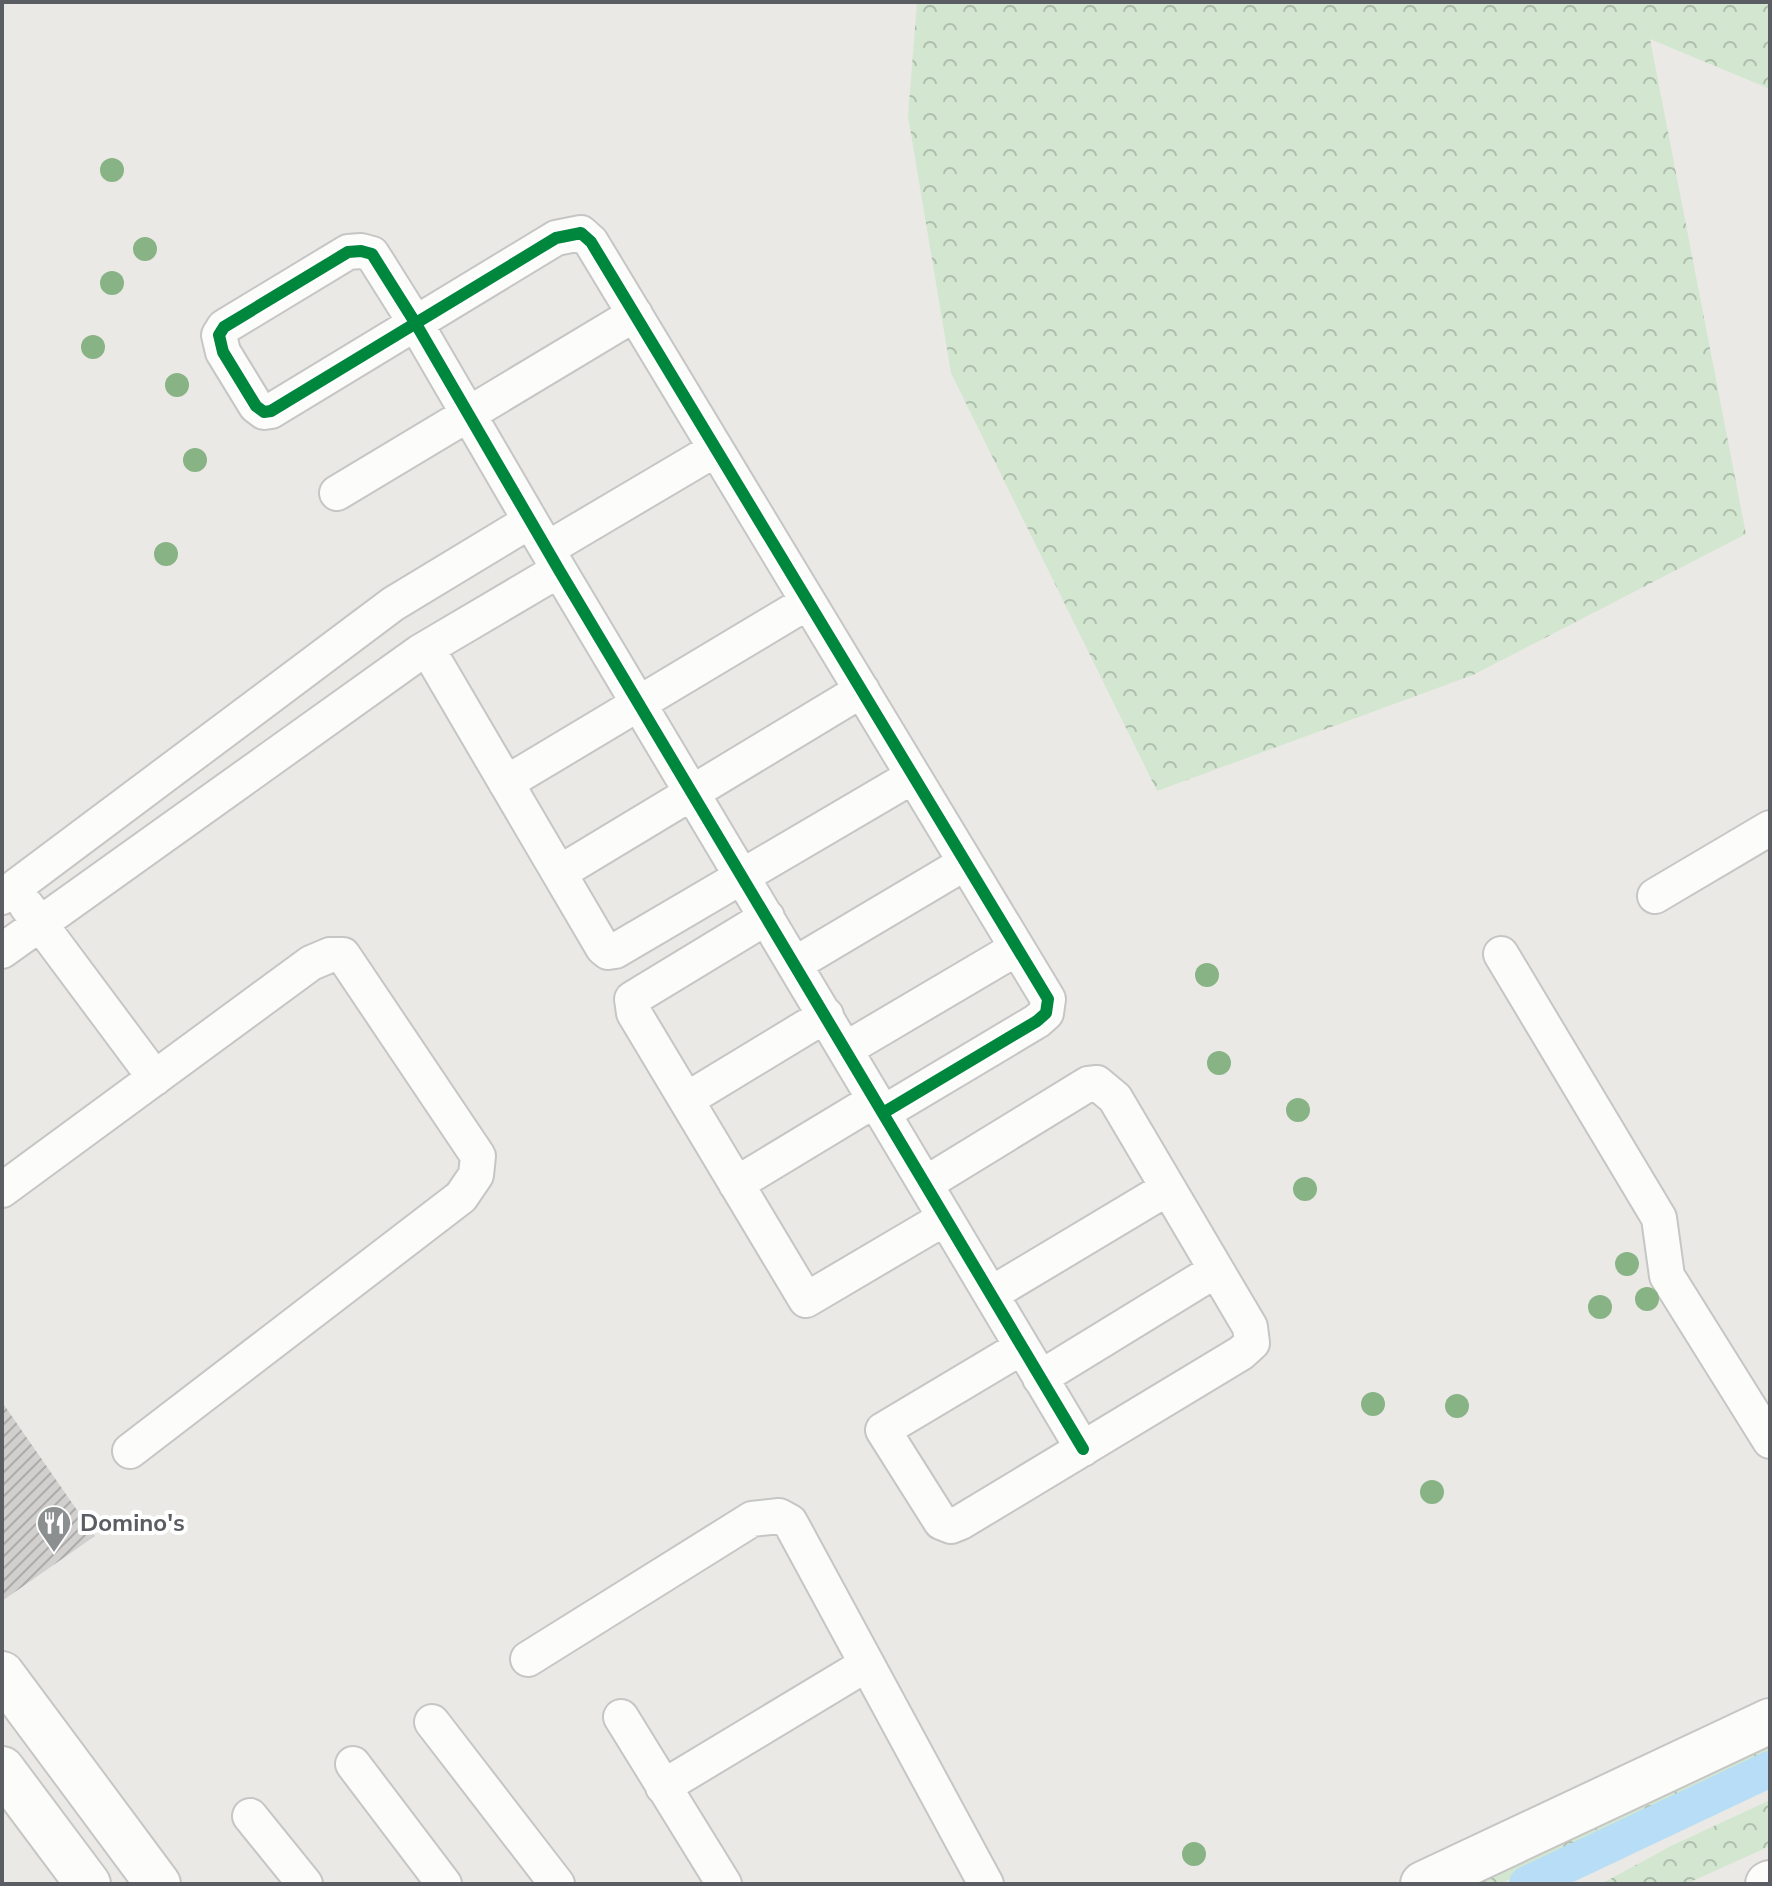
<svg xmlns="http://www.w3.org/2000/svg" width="1772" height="1886" font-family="'Nunito Sans',sans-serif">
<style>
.forest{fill:url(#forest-crowns)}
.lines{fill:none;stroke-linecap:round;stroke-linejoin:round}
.canal{stroke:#b7def6;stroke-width:36}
.building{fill:url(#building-hatch)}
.street-casing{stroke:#c5c6c5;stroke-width:38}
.secondary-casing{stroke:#c6c6c5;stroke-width:48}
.street{stroke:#fcfcfb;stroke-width:34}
.secondary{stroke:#fcfcfb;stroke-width:44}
.cycleway-casing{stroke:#fff;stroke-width:17}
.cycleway{stroke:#00873e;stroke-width:12}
.tree{fill:#87b385}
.labels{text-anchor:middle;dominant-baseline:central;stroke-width:8;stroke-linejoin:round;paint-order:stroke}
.poi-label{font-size:24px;font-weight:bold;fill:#5a5e63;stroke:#fff;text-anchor:start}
</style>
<defs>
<pattern id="forest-crowns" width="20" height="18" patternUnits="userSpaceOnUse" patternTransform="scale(2)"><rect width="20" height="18" fill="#d3e7d0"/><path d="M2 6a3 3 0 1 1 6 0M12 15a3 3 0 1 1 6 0" fill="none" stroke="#aebeac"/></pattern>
<pattern id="building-hatch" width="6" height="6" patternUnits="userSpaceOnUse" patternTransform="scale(2)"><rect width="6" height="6" fill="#d1d0ce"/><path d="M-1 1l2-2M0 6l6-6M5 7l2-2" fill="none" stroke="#adacab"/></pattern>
</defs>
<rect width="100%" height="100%" fill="#eae9e5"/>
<path class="forest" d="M917 2H1770V89L1650 39 1746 534 1473 675 1157 791 951 373 908 116Z
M1770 1736V1760L1500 1884H1485L1475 1868Z
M1770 1800V1846L1686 1884H1601L1671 1846Z"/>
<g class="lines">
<path class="canal" d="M1527 1884 1770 1769"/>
</g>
<path class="building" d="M2 1402 95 1536 2 1601Z"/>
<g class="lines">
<g class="street-casing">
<path id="street" d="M337 493 635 314
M547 549 716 449
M427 648 603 948 608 952 615 951 913 776
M506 783 808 602
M559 873 862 690
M1655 896 1770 828
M2 897 393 604 530 521
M26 905 155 1078
M767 917 632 999 634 1013 806 1300 945 1218
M2 951 420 652 559 570
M1501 954 1659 1218 1667 1276 1770 1441
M795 964 965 863
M846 1049 1017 948
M686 1100 826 1015
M883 1113 1037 1021 1046 1013 1048 999 591 242 581 233 556 238 271 411 264 412 256 406 223 352 219 335 224 327 348 252 361 251 372 254 416 324 559 570 1083 1449
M736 1184 875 1100
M925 1184 1088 1084 1097 1083 1115 1098 1250 1327 1252 1343 1241 1353 961 1522 951 1526 941 1522 883 1430 1022 1347
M2 1190 311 963 330 955H343L478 1156 476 1175 461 1197 130 1451
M991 1294 1168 1188
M1040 1378 1216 1270
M528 1659 752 1519 779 1516 790 1522 986 1884
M621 1717 724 1884
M432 1722 557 1884
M353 1764 444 1884
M663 1787 867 1664
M250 1816 305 1884"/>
</g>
<g class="secondary-casing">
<path id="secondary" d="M2 1674 158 1884
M2 1769 88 1884
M1423 1884 1770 1721
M1768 1884 1770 1883"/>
</g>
<use href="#street" class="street"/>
<use href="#secondary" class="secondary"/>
<g class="cycleway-casing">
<path id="cycleway" d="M883 1113 1037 1021 1046 1013 1048 999 591 242 581 233 556 238 271 411 264 412 256 406 223 352 219 335 224 327 348 252 361 251 372 254 416 324 559 570 1083 1449"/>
</g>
<use href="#cycleway" class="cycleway"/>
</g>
<g class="tree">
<circle cx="112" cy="170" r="12"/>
<circle cx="145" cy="249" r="12"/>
<circle cx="112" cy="283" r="12"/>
<circle cx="93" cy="347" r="12"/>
<circle cx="177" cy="385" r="12"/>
<circle cx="195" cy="460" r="12"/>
<circle cx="166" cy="554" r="12"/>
<circle cx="1207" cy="975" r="12"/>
<circle cx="1219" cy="1063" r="12"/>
<circle cx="1298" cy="1110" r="12"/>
<circle cx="1305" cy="1189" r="12"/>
<circle cx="1627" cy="1264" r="12"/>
<circle cx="1647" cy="1299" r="12"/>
<circle cx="1600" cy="1307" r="12"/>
<circle cx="1373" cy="1404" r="12"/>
<circle cx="1457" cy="1406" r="12"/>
<circle cx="1432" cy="1492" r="12"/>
<circle cx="1194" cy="1854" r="12"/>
</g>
<defs>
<g id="restaurant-pin" transform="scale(1.8)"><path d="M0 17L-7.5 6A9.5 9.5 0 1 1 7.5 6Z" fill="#8c8f90" stroke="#fff"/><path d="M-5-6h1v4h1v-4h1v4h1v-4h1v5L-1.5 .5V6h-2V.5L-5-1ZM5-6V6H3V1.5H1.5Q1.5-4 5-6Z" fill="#fff"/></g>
</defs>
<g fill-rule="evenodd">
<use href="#restaurant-pin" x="54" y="1523"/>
</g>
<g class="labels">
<g class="poi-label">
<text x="80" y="1523">Domino's</text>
</g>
</g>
<rect width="1772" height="1886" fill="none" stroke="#5a5e63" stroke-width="8"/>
</svg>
